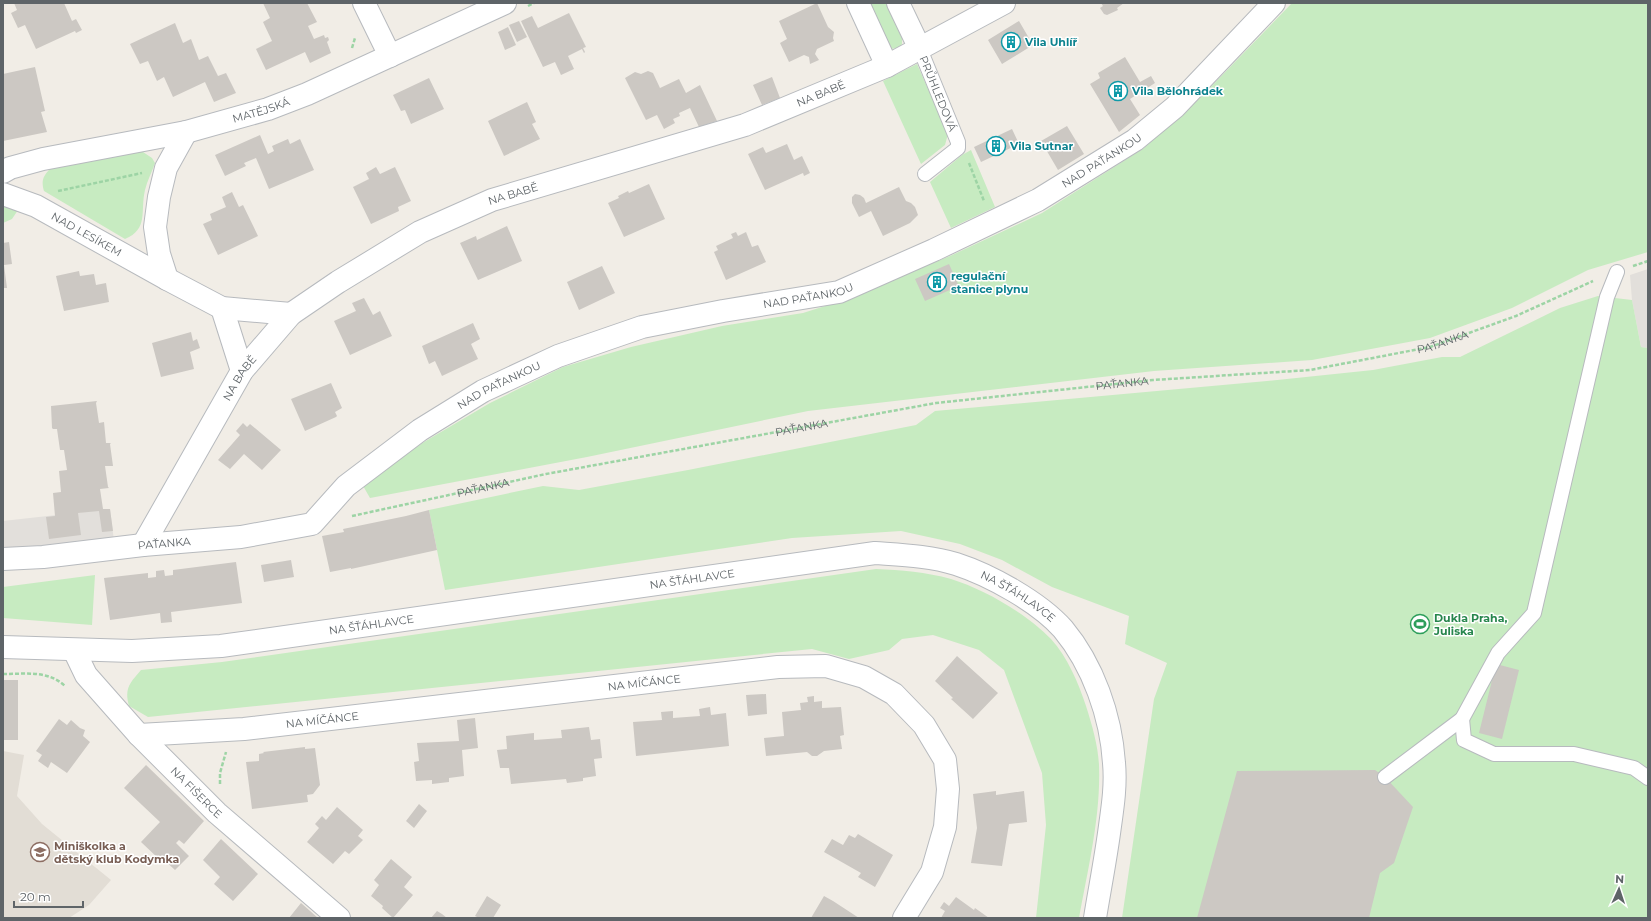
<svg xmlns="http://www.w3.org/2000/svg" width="1651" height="921" font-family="Montserrat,sans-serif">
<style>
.industrial{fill:#e2dfdb}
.education{fill:#e2ddd5}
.green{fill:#c7ebc1}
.building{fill:#ccc8c3}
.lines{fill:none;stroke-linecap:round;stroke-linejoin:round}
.service-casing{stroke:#b7babe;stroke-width:16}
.minor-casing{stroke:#b7babe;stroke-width:24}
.tertiary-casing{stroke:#b7babe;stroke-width:24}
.path{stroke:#9dd4a5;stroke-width:2.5;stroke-dasharray:4 2;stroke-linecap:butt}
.service{stroke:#fff;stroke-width:14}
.minor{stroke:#fff;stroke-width:22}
.tertiary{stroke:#fff;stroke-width:22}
.labels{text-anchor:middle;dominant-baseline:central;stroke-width:3;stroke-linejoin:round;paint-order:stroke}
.culture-label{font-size:11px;font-weight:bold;fill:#0d838f;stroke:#fff;text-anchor:start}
.street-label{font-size:11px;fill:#5e6468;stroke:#fff}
.leisure-label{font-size:11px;font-weight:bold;fill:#27864d;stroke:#fff;text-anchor:start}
.education-label{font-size:11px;font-weight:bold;fill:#785e54;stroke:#fff;text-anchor:start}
</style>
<rect width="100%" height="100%" fill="#f1ede6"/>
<path class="industrial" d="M1648 269V348L1641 347 1632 300 1630 275Z
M110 509 114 541 3 555V521Z"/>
<path class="education" d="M3 751 24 755 17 796 42 824 111 880 89 905 69 918H3Z"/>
<path class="green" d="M867 3H886L902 38V44L899 48 890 49Z
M1292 3H1648V252L1588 270 1512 308 1430 338 1312 360 1154 371 808 411 587 457 370 498 362 484 424 442 490 403 563 367 631 347 722 326 803 313 841 301 950 256 1042 213 1144 148 1201 97Z
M917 64 948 134 945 145 921 164 883 81Z
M140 150 152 158 155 163C152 172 147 181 145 190 140 211 149 229 125 239L44 191C41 181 43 176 50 169Z
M971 150 995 207 951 228 930 182 962 155Z
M3 206 20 207 12 219 3 223Z
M1598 296 1632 300 1641 347 1648 348V918H1122L1154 699 1167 663 1125 644 1129 616 1052 587 1002 560 960 544 901 531 792 538 445 590 429 510 543 486 579 490 688 470 916 425 935 411 1267 381 1373 370 1442 357H1460L1560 308Z
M876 569C901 570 926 572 951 579 984 589 1027 614 1051 639 1068 658 1078 682 1086 706 1092 725 1098 745 1099 765 1101 815 1088 869 1079 918H1036L1046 825 1042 773 1004 670 979 650 933 635 902 639 889 650 849 659 812 649 148 717 129 706C124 688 130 683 141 670L222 662Z
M95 575 92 625 3 618V587Z"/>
<path class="building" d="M14 3H64L72 21 76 19 82 30 76 33 75 31 36 49 25 25 18 28 11 13 17 10Z
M263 3H307L317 22 308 26 314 39 324 35 325 38 328 37 329 40 327 42 331 53 310 63 305 52 266 70 256 49 272 41 263 22 270 18Z
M817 3 828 27 834 32 833 38 834 41 817 49 815 54 819 60 810 64 809 57 804 55 789 62 780 43 787 39 779 21Z
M1101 3H1124L1117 8 1118 10 1107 15 1104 14 1100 8 1103 6Z
M569 13 586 47 583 48 585 52 584 53 582 49 568 56 574 69 561 75 555 62 543 67 521 21 532 16 538 28Z
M519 21 527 37 517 42 509 25Z
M1019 21 1033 45 1002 64 988 40Z
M175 23 183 43 191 39 199 60 208 56 218 76 226 73 236 93 214 102 205 82 173 97 164 77 157 81 148 61 140 64 130 44Z
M508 27 516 45 505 50 498 32Z
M1125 57 1140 82 1151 76 1155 83 1130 99 1140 115 1119 132 1090 84 1100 78 1098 73Z
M35 67 45 111 41 112 47 132 3 141V74Z
M648 71 653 73 660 88 679 79 686 93 700 85 717 121 699 127 690 108 679 113 680 116 673 119 675 123 664 129 657 115 646 120 625 78 635 72 641 74Z
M772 77 780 98 762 105 753 85Z
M429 78 444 109 411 124 405 110 401 111 393 95Z
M527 102 536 122 532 124 540 139 504 156 488 121Z
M1067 126 1084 154 1058 170 1041 141Z
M1012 129 1019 144 981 162 974 147Z
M260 135 268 154 274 151 272 146 288 139 290 144 300 139 314 170 269 189 256 158 244 163 246 166 225 176 215 155Z
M787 144 794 160 802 156 810 173 804 176 803 173 765 190 748 154 763 147 766 153Z
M376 167 380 174 395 167 411 201 398 207 399 211 371 224 353 187 369 179 366 173Z
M649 184 665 219 624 237 608 203 619 198 618 196 628 191 629 193Z
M899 187 906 201 911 203 915 207 918 215 910 223 883 236 871 211 859 217 852 203V197L855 194 860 195 864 198 866 203Z
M232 192 239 207 243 205 258 236 218 255 203 224 212 220 210 214 226 207 222 197Z
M507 226 522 261 478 280 460 243 476 236 477 240Z
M736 232 738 236 746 232 752 247 758 245 766 262 726 280 714 252 718 250 716 246 733 238 731 234Z
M9 242 12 264 4 265 7 288H3V243Z
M949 264 959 286 925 301 915 279Z
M602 266 615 293 579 310 567 282Z
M79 271 80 276 94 274 96 285 106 283 109 302 64 311 56 276Z
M364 298 373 315 380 311 392 336 350 355 334 321 356 311 352 303Z
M473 323 480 339 471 344 478 359 442 376 435 361 429 364 422 346Z
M191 332 193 341 197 339 200 348 190 352 194 369 161 377 152 343Z
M331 383 342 408 335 412 337 416 336 417 305 431 291 399Z
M97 401 96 403 99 423 104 422 106 443H111L110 444 113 466H105L108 487 109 488 100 489 103 509H110L113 531 102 532 99 511 78 513 81 535 49 539 46 517 55 516 53 493 61 492 59 471 67 470 64 450H60L57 429H53L52 428 51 406Z
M243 423 247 427 250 424 281 450 262 470 244 454 230 469 218 460 240 435 236 431Z
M429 510 437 550 351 569V568L330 572 322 536 344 532 343 529 406 516Z
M291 560 294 577 264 582 261 565Z
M236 562 242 603 171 612 172 622 161 623 160 613 110 620 104 578 148 573V578L156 577V571L164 570 165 576 173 575V570Z
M957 656 998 693 973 719 951 699 953 698 935 681Z
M1496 664 1519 670 1502 739 1479 733Z
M3 680H18V740H3Z
M766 694 767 714 748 716 746 695Z
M814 696V702L822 701V708L841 707 844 735 840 736 842 749 824 751 817 756H812L807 752 766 756 764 738 784 736 782 712 801 710 800 703 808 702 807 697Z
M710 707 711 715 726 713 729 746 636 756 633 722 662 720 661 712 673 711V718L700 716 699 709Z
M475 718 478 748 462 750 464 776 449 778V782L432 784V780L416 781 414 762 419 761 417 743 459 741 457 720Z
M59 719 67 725 71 720 80 728 85 730 83 736 90 742 67 773 51 762 48 768 38 761 42 755 36 751Z
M589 727 591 740 600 739 602 758 594 759 596 776 583 778V781L567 783 566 779 511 784 509 768H500L497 750 507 749 506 736 534 733V740L562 738 561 730Z
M305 747V749L315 748 320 785 313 794 307 795 308 802 252 809 246 762 259 761V754L264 753 263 752Z
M146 765 204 821 184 844 179 840 176 843 189 856 175 870 162 858 160 860 141 842 160 822 124 788Z
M1375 770 1385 777 1413 807 1394 863 1380 873 1369 918H1197L1237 771Z
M996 791V795L1024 791 1027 822 1009 824 1002 866 971 863 977 828 973 794Z
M419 804 427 811 414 828 406 821Z
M337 807 363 830 358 836 363 840 349 854 345 851 333 864 307 842 319 828 315 824 322 816 326 820Z
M858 834 893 855 875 887 858 877 861 873 824 852 832 839 843 845 849 835 855 838Z
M221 839 258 874 233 901 214 884 220 877 203 860Z
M391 859 412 877 404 887 413 895 393 918 382 908 383 906 371 896 379 885 374 880Z
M487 896 501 905 493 918H479L475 916Z
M824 896 833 901 859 918H811Z
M956 897 974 910 975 908 989 918H941L945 911 940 908 944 902 949 906Z
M301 903 318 918H289Z
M437 911 442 914 447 918H431Z"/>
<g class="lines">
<g class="service-casing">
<g id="service">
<path id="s2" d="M920 49 958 142V148L925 174"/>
<path d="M1462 719 1464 740 1494 754H1574L1634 768 1648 778"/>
<path d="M1385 777 1462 719 1498 653 1534 613 1607 297 1617 272"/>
</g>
</g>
<g class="minor-casing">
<g id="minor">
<path d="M364 3 390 56"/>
<path d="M858 3 887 66"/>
<path d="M898 3 920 49"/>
<path id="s3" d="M3 172 10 168 43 159 186 132 268 109 307 94 505 3"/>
<path id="s4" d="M3 194 36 206 167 279 222 308 291 314"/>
<path d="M167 279 159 254 155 227 159 197 166 168 186 132"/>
<path d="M222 308 242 371"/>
<path id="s5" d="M143 545 242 371 291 314 338 282 420 232 492 200 745 125 887 66 1004 3"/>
<path id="s6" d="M3 559 43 557 143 545 241 537 312 524 346 486 420 430 483 391 558 356 642 327 723 311 839 292 934 250 1038 200 1135 140 1175 107 1274 3"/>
<path id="s7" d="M74 650 86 675 139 735 217 813 339 918"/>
<path id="s8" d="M139 735 244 729 778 667 826 666 864 677 894 694 924 725 945 760 948 789 945 827 932 872 904 918"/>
</g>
</g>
<g class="tertiary-casing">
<g id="tertiary">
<path id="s9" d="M3 647 132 651 221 646 875 553C902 555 930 556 956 564 990 575 1039 602 1063 629 1093 665 1111 716 1114 763 1116 784 1113 805 1110 826 1106 857 1100 887 1095 918"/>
</g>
</g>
<g class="path">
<path d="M528 6 534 3"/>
<path d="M352 48 355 38"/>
<path d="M969 163 984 201"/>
<path d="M58 191 142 173"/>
<path d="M1633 266 1648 261"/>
<path id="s1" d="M352 516 546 474 936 403 1153 380 1310 370 1430 347 1516 316 1593 281"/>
<path d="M3 674C25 674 48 670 65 686"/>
<path d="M220 784V773L226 752"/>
</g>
<use href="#service" class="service"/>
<use href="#minor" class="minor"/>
<use href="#tertiary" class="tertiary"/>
</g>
<defs>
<g id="building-ring" transform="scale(1)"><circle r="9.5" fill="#fff" stroke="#0f9aa8" stroke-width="1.5"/><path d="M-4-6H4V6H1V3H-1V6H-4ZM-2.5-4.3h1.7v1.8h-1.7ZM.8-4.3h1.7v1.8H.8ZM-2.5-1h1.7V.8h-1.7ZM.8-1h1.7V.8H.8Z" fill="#0f9aa8"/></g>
<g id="stadium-ring" transform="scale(1)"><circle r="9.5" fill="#fff" stroke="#2e9e5b" stroke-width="1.5"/><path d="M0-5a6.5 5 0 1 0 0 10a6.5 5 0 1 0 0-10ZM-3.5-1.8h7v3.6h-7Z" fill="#2e9e5b"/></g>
<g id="school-ring" transform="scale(1)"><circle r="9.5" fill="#fff" stroke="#8d6e63" stroke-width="1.5"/><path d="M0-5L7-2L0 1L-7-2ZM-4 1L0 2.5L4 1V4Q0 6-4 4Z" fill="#8d6e63"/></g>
</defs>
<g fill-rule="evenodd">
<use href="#building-ring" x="1011" y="42"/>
<use href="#building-ring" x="1118" y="91"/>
<use href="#building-ring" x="996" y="146"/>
<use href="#building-ring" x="937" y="282"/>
<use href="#stadium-ring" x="1420" y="624"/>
<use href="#school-ring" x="40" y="852"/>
</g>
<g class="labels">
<g class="culture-label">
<text x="1025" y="42">Vila Uhlíř</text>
<text x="1132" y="91">Vila Bělohrádek</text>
<text x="1010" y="146">Vila Sutnar</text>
<text x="951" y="276">regulační<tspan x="951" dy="13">stanice plynu</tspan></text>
</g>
<g class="street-label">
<text stroke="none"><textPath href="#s5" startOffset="853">NA BABĚ</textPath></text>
<text stroke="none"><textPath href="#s2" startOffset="48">PRŮHLEDOVÁ</textPath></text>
<text stroke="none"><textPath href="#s3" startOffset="266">MATĚJSKÁ</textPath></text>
<text stroke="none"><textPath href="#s6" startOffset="1195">NAD PAŤANKOU</textPath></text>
<text stroke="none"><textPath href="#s5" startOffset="529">NA BABĚ</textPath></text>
<text stroke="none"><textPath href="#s4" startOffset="93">NAD LESÍKEM</textPath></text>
<text stroke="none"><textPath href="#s6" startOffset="870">NAD PAŤANKOU</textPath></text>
<text stroke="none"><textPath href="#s1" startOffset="1106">PAŤANKA</textPath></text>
<text stroke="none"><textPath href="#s5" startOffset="193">NA BABĚ</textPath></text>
<text stroke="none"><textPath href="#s1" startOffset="782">PAŤANKA</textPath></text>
<text stroke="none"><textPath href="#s6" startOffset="546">NAD PAŤANKOU</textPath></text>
<text stroke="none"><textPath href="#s1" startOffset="458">PAŤANKA</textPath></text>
<text stroke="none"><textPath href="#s1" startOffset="134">PAŤANKA</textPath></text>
<text stroke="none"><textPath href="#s6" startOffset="162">PAŤANKA</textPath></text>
<text stroke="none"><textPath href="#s9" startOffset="694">NA ŠŤÁHLAVCE</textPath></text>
<text stroke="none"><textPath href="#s9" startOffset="1031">NA ŠŤÁHLAVCE</textPath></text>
<text stroke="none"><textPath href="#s9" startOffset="370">NA ŠŤÁHLAVCE</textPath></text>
<text stroke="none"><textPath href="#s8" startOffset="508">NA MÍČÁNCE</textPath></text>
<text stroke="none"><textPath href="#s8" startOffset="184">NA MÍČÁNCE</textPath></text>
<text stroke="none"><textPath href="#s7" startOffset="189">NA FIŠERCE</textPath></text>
</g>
<g class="leisure-label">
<text x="1434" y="618">Dukla Praha,<tspan x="1434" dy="13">Juliska</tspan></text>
</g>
<g class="education-label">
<text x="54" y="846">Miniškolka a<tspan x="54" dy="13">dětský klub Kodymka</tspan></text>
</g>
</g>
<rect width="1651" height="921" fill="none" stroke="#5e6468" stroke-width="8"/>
<g transform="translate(1619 889) rotate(3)" stroke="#ffffff" stroke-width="3" paint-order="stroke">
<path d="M0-3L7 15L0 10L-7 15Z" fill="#5e6468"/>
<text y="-6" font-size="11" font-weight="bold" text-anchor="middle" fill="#5e6468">N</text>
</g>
<path d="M14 901v6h69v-6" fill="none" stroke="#5e6468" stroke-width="2"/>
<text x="20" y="901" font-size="12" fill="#5e6468" stroke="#ffffff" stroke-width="3" paint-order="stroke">20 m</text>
</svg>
